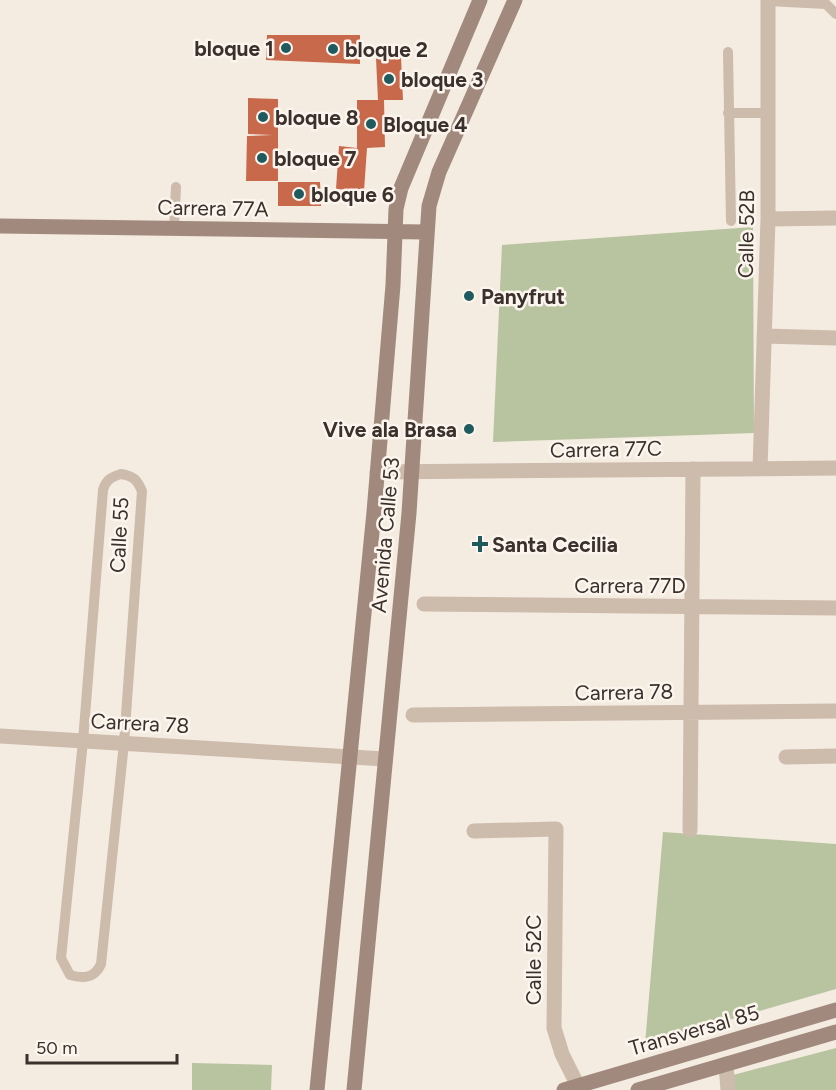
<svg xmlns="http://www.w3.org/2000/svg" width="836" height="1090" font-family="Figtree,sans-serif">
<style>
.green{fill:#b8c4a0}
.building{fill:#c8694b}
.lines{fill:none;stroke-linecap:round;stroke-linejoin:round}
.lane{stroke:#cdbbac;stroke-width:10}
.street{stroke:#cdbbac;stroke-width:15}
.secondary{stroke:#a18a7d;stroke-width:15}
.poi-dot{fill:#1f5a5e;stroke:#fbf5ee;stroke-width:2}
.labels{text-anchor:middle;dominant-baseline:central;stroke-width:5;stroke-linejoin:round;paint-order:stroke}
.poi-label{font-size:21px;font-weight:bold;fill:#3b302b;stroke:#fbf5ee;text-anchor:start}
.street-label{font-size:21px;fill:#3b302b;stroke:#fbf5ee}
</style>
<rect width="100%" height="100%" fill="#f4ebe1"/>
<path class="green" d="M753 227 754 433 493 442 502 245Z
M663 832 836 844V989L645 1044Z
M836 1048V1090H733V1075Z
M192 1063 272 1065 271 1090H192Z"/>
<path class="building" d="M267 35H360V64L266 60Z
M401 57 403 100H384L385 147 367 148 364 191 336 189 339 146 357 148V100H378L376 58Z
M248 98 278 99V181H246L247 136 273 135 248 134Z
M278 182H320L321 206H278Z"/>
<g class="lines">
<path class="lane" d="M768 1 826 4 836 14
M728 52 731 221
M728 113H768
M174 229 176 187
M121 474C134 476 137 480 142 491L124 743 101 964C95 978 84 979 70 975L61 958 83 741 103 490C106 480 111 477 121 474Z"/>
<path class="street" d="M768 219 836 218
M764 336 836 338
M760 469 768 219V0
M377 472 836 468
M424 604 836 608
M413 715 836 711
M0 736 385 759
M786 757 836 756
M690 830 693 469
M474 831 556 829 554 1028 562 1054 578 1086
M726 1064 728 1090"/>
<path class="secondary" d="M0 226 426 232
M317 1090 374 512 393 285 396 209 401 188 480 0
M354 1090 409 513 429 206 439 172 515 0
M564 1090 836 1010
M638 1090 836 1032"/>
</g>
<g class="poi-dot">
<circle cx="286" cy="48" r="6"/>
<circle cx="333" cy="49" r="6"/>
<circle cx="389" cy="79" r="6"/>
<circle cx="263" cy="117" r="6"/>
<circle cx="371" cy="124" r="6"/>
<circle cx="262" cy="158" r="6"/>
<circle cx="299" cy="194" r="6"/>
<circle cx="469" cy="296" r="6"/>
<circle cx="469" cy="429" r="6"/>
<path d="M477 535h6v6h6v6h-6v6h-6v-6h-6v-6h6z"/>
</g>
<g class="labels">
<g class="poi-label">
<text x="274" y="48" text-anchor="end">bloque 1</text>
<text x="345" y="49">bloque 2</text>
<text x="401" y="79">bloque 3</text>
<text x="275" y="117">bloque 8</text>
<text x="383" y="124">Bloque 4</text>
<text x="274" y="158">bloque 7</text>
<text x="311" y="194">bloque 6</text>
<text x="481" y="296">Panyfrut</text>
<text x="457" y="429" text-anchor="end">Vive ala Brasa</text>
<text x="492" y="544">Santa Cecilia</text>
</g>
<g class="street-label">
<text transform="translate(213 208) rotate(1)">Carrera 77A</text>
<text transform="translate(746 234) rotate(-89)">Calle 52B</text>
<text transform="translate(606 449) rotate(-1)">Carrera 77C</text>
<text transform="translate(119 535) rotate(-87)">Calle 55</text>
<text transform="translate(385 535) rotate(-85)">Avenida Calle 53</text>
<text x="630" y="585">Carrera 77D</text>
<text transform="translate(624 692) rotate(-1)">Carrera 78</text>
<text transform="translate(140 723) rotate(3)">Carrera 78</text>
<text transform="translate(533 960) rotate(-90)">Calle 52C</text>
<text transform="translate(694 1030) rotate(-16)">Transversal 85</text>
</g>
</g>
<path d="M27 1054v9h150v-9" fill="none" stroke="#3b302b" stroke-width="3"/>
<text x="36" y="1054" font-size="18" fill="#3b302b" stroke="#fbf5ee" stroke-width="4.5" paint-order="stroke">50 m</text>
</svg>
